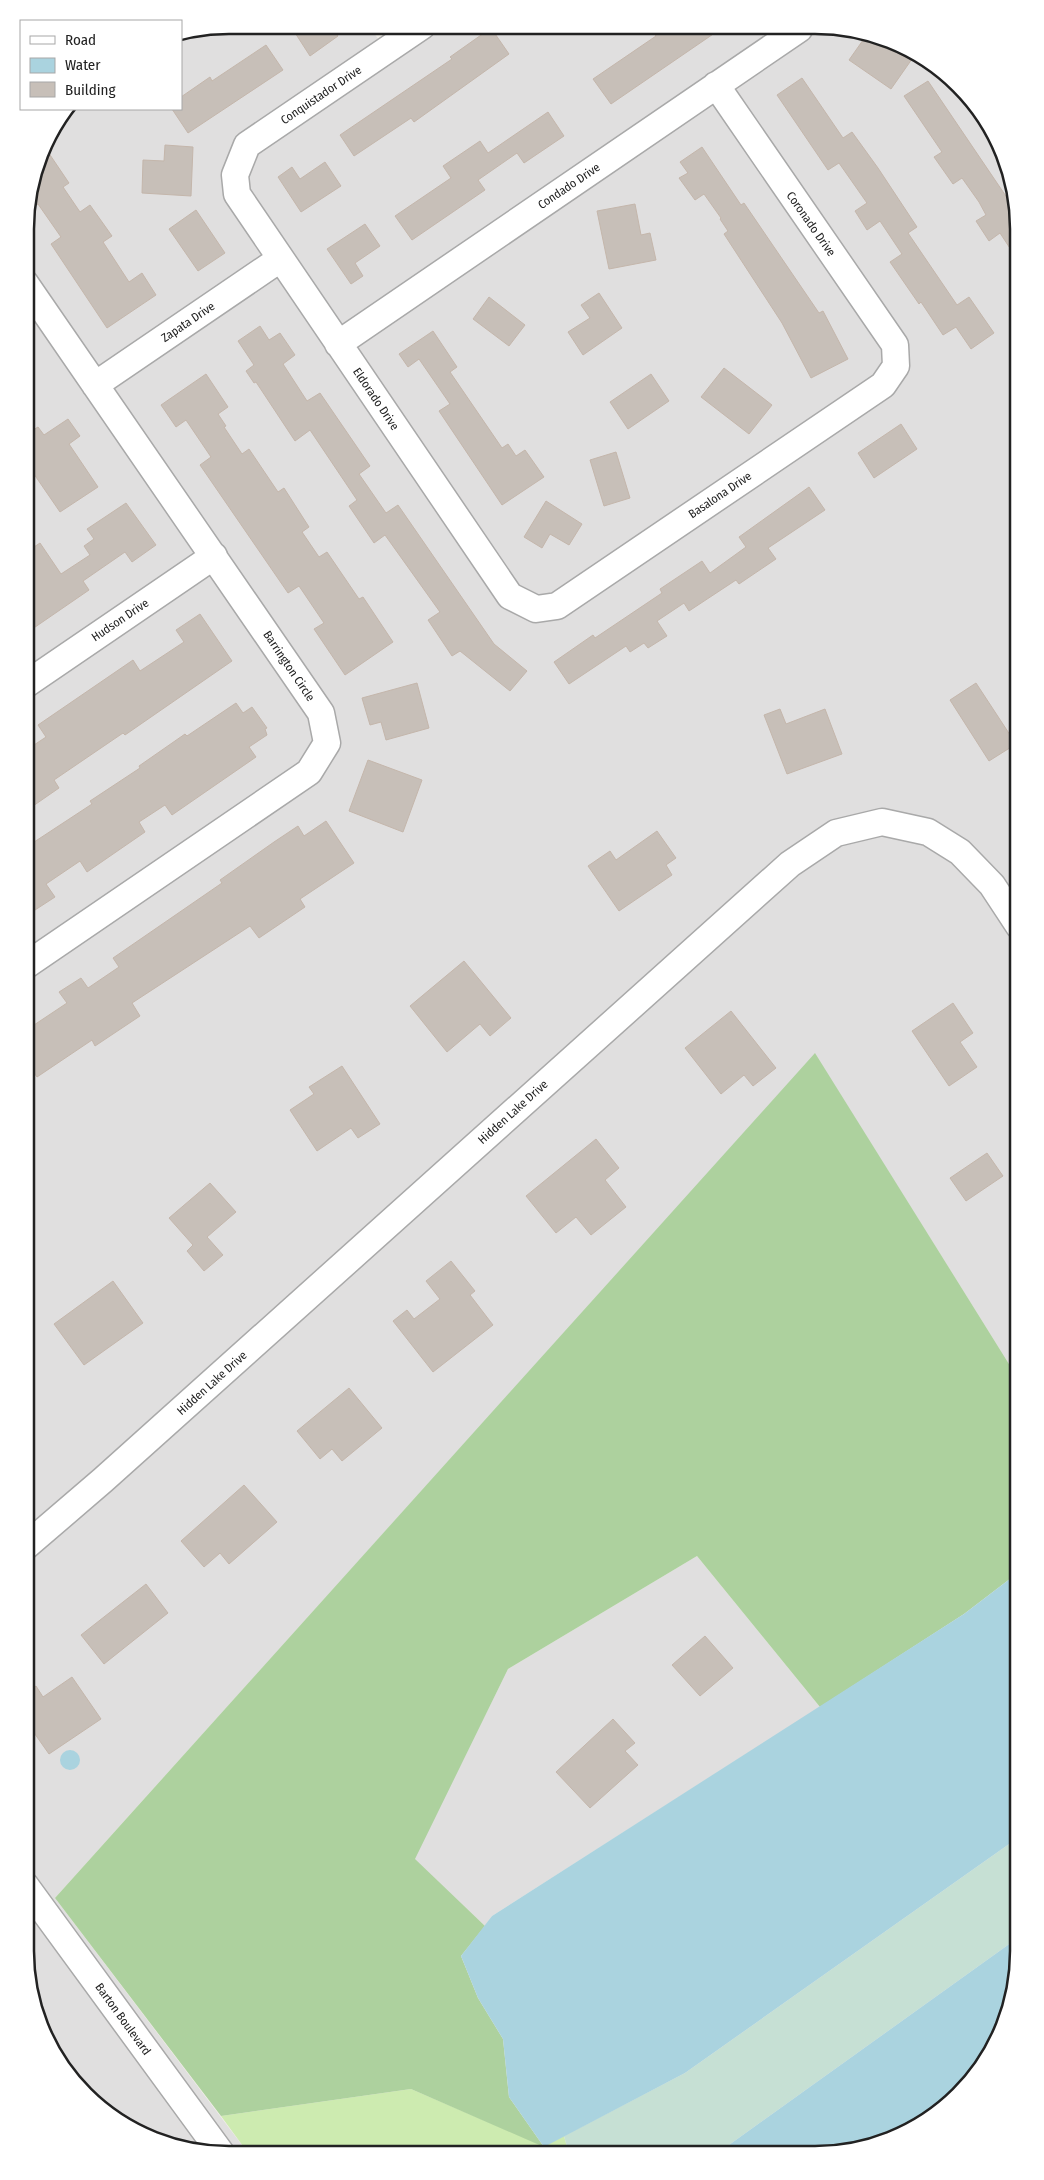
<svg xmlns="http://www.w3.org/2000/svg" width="1044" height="2180" font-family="'Fira Sans Condensed',sans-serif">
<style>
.residential{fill:#e0dfdf}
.grass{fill:#cdebb0}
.forest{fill:#add19e}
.wetland{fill:#c6e0d4}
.water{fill:#aad3df}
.building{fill:#c7bfb8;stroke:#c4b6ab}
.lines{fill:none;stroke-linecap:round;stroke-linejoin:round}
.minor-casing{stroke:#a9a9a9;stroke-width:29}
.minor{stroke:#fff;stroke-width:26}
.labels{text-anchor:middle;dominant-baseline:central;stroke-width:4;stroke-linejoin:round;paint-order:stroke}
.street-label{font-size:12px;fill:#222;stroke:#fff}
.rim{fill:none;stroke:#222;stroke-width:2.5}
</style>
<rect width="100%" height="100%" fill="#f2efe9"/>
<path class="residential" d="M229 25 369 26 381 43 227 167 224 168V175L222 182 225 184 266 257 99 371 25 263V215L46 139 69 109H181V34Z
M439 26 782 28 342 330 248 189 246 176 256 151Z
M816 29H854L905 46 950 76 985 116 1008 164 1019 229V906L968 845 834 823 25 1535V978L336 747 110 387 276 273 525 616V620L533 619 539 622 541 618 901 375 907 374V368L910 362 906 359 730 87Z
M712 100 884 349 885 364 875 378 554 596 538 598 518 588 353 346Z
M25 302 199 554 25 673Z
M211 570 310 718 316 742 302 765 25 954V696Z
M881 833 923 842 953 860 983 892 1019 946V1380L815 1054 55 1898 248 2153H235L25 1866V1560L110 1488 796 871 839 842Z
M697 1556 820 1707 492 1916 485 1926 414 1859 508 1669Z
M25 1903 208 2153 151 2139 95 2105 59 2064 36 2016 25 1951Z"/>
<path class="grass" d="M411 2089 544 2146 564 2136 569 2154 248 2153 221 2116Z"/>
<path class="forest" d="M815 1053 1019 1380V1572L964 1614 820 1707 697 1556 508 1669 415 1859 485 1926 461 1956 478 1998 503 2039 509 2097 544 2147 411 2089 221 2116 55 1898Z"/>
<path class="wetland" d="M1019 1837V1937L715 2155 569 2154 564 2136 685 2073Z"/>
<path class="water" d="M1019 1572V1837L685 2073 544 2147 509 2097 503 2039 478 1998 461 1956 492 1916 964 1614Z
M60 1760a10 10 0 1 1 20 0a10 10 0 1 1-20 0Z
M1019 1937V1964L1008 2017 977 2075 929 2120 880 2144 815 2155H715Z"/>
<path class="building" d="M290 25 331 26 338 36 310 56Z
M491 28 509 54 414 122 411 118 354 156 340 135 452 59 450 57Z
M650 28H722L611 104 593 79 656 36Z
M868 33 882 38 912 59 891 89 849 60Z
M266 45 283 70 188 133 172 109H181V97L210 77 212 81Z
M802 78 843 138 852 132 878 168 917 227 908 233 957 305 969 297 994 333 971 349 956 327 943 335 921 302 919 304 890 262 902 254 880 221 867 230 855 211 867 203 839 163 828 170 777 95Z
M928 81 1016 211 1019 229V262L1000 233 989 241 976 221 986 215 979 202 962 178 953 184 934 157 942 152 904 96Z
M548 112 564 136 524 163 517 153 478 180 485 190 412 240 395 216 451 178 443 166 480 141 488 153Z
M165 145 193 147 191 196 142 193 143 160 164 161Z
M44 146 69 183 63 187 80 212 90 205 112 236 103 242 129 282 142 273 156 295 107 328 51 244 61 237 38 204 26 212Z
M702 147 741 205 744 203 819 313 823 311 848 359 811 378 782 323 724 234 728 231 720 219 721 218 704 194 695 200 679 178 688 173 680 162Z
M325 162 341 186 301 212 278 177 292 167 300 179Z
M635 204 641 235 650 233 656 260 609 269 597 211Z
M196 210 225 253 198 271 169 229Z
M365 224 380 246 355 263 363 276 351 284 327 249Z
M599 293 622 328 583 355 568 332 590 318 581 305Z
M489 297 525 325 509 346 473 319Z
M260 326 269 340 280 333 295 355 283 364 307 401 320 393 370 466 359 474 386 513 398 505 494 644 527 671 510 691 460 651 452 656 428 620 440 612 385 535 374 543 349 506 357 500 310 430 295 441 256 382 254 383 246 371 254 365 238 341Z
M433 331 457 367 450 372 502 448 508 444 516 456 525 450 544 477 502 505 439 411 450 404 419 359 408 367 399 354Z
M724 368 772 405 749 434 701 397Z
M206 374 228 407 218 414 226 426 224 427 242 454 249 449 278 492 284 488 309 527 302 532 319 557 327 552 359 599 363 597 393 642 345 675 314 629 324 623 299 586 288 593 200 465 211 457 186 420 176 427 161 405Z
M651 374 669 401 628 429 610 402Z
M68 419 80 436 69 444 98 487 60 512 25 461V435L38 427 44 435Z
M901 424 917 449 874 478 858 453Z
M616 452 630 498 604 506 590 460Z
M809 487 825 510 768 548 776 559 739 584 736 580 689 611 684 603 657 621 667 636 648 648 644 643 630 652 626 646 569 684 554 662 593 635 595 638 662 593 660 589 702 561 710 573 746 547 739 537Z
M546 501 582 524 569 545 550 534 542 548 524 537Z
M126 503 156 545 132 562 125 552 83 581 89 590 25 634V553L40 543 61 574 90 555 84 546 94 539 87 529Z
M200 614 232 661 125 735 123 733 54 780 59 788 33 806 25 795V751L46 737 38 725 133 660 140 671 184 642 176 630Z
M417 683 429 728 386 740 381 722 370 725 362 698Z
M976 683 1016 744 989 761 950 700Z
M236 703 243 713 252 707 267 728 265 729 267 735 249 747 256 757 172 815 165 805 139 822 145 832 87 872 80 861 46 884 55 897 35 910 25 895V848L92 804 90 801 140 768 139 766 185 734 187 736Z
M780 709 786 724 825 709 842 754 787 774 764 715Z
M368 760 422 780 403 832 349 811Z
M326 821 354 863 300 899 305 907 259 938 250 926 132 1003 140 1016 95 1046 92 1040 37 1077 25 1060V1031L67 1003 59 992 81 978 88 988 119 967 113 958 222 883 220 880 274 842 298 826 304 836Z
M657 831 676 858 666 865 672 875 619 911 588 866 610 851 616 860Z
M464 961 511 1018 490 1036 480 1024 447 1052 410 1006Z
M953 1003 973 1033 960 1042 977 1067 949 1086 912 1031Z
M731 1011 776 1068 753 1086 744 1075 721 1094 685 1048Z
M342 1066 380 1124 358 1138 351 1128 317 1151 290 1110 314 1094 309 1087Z
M596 1139 619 1168 605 1180 626 1207 591 1235 576 1217 556 1233 526 1196Z
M987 1153 1003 1176 966 1201 950 1178Z
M210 1183 236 1212 207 1237 223 1255 204 1271 187 1251 193 1245 169 1218Z
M451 1261 475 1291 470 1295 493 1325 433 1372 393 1321 407 1310 414 1319 440 1299 426 1281Z
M113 1281 143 1323 84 1365 54 1324Z
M349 1388 382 1428 342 1461 332 1449 320 1459 297 1431Z
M244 1485 277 1522 229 1564 220 1553 204 1567 181 1541Z
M146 1584 168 1613 104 1664 81 1635Z
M705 1636 733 1668 700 1696 672 1665Z
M72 1677 101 1719 49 1754 25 1720V1694L36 1686 43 1697Z
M613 1719 635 1743 625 1751 638 1765 590 1808 556 1772Z"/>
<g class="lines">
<g class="minor-casing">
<path id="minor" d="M422 26 247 145 235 175 237 194 510 596 536 609 557 606 883 385 896 366 895 345 716 85
M338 344 799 29
M95 385 280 259
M25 685 214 556
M25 966 309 772 327 743 321 713 25 283
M25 1547 103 1480 790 864 836 833 882 822 928 832 960 852 992 885 1019 926
M25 1885 221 2153"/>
</g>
<use href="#minor" class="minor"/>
</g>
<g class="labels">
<g class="street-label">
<text transform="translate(321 95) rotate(-34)">Conquistador Drive</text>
<text transform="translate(569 186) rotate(-34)">Condado Drive</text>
<text transform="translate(811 224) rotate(55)">Coronado Drive</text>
<text transform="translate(188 322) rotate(-34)">Zapata Drive</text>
<text transform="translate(376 399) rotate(56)">Eldorado Drive</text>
<text transform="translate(720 495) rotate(-34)">Basalona Drive</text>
<text transform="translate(120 620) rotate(-34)">Hudson Drive</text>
<text transform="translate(289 666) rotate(56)">Barrington Circle</text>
<text transform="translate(513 1112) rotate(-42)">Hidden Lake Drive</text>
<text transform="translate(212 1383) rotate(-42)">Hidden Lake Drive</text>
<text transform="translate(123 2019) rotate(54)">Barton Boulevard</text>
</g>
</g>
<path d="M0 0H1044V2180H0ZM229 34H815A195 195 0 0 1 1010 229V1951A195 195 0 0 1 815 2146H229A195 195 0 0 1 34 1951V229A195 195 0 0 1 229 34Z" fill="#fff" fill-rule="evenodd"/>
<path class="rim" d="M229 34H815A195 195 0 0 1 1010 229V1951A195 195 0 0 1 815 2146H229A195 195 0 0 1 34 1951V229A195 195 0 0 1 229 34Z"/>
<rect x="20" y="20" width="162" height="90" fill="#ffffff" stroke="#a7a7a7"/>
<rect x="30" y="36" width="25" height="8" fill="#ffffff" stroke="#a7a7a7"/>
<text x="65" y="45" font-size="15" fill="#222222">Road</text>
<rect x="30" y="58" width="25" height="15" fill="#aad3df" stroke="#a7a7a7"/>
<text x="65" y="70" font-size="15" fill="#222222">Water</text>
<rect x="30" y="82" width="25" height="15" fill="#c7bfb8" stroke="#a7a7a7"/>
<text x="65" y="95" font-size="15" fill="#222222">Building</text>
</svg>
